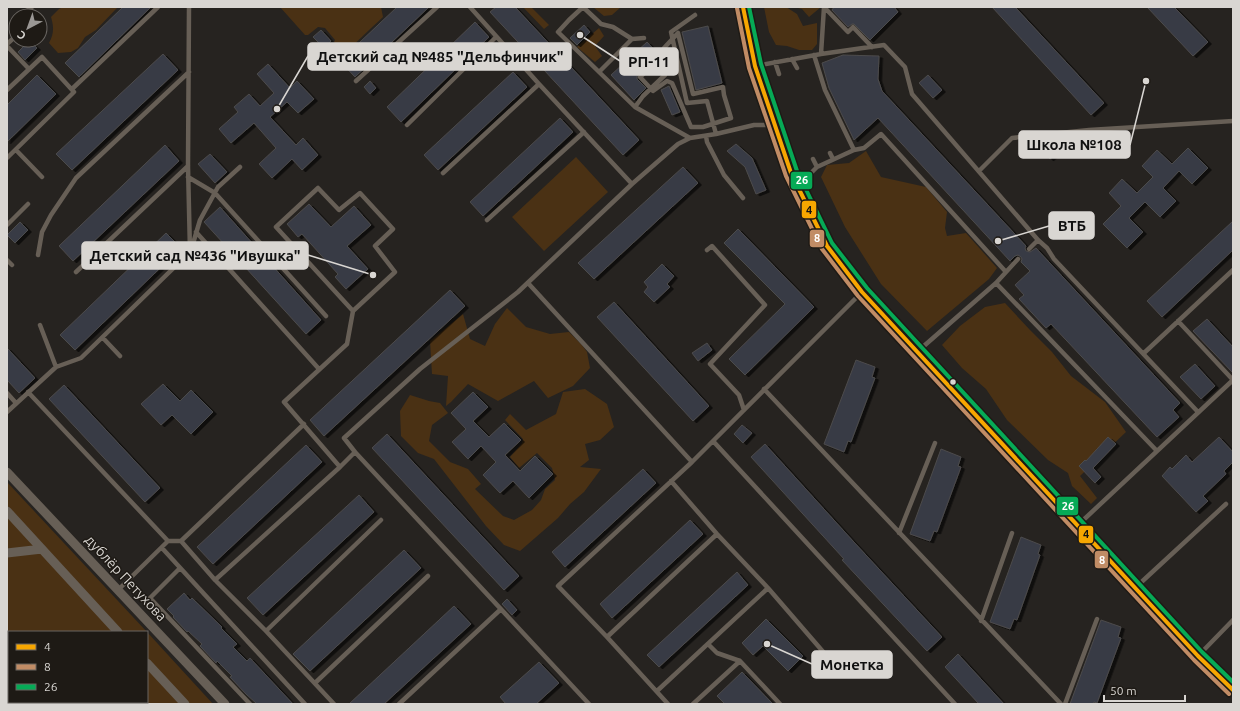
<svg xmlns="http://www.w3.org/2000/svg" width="1240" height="711" font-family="Ubuntu,sans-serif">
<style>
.green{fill:#4a3114}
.building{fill:#393a45;stroke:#4c4b4b;filter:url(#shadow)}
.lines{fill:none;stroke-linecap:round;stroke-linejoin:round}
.lane{stroke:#675f56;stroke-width:4.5}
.street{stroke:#675f56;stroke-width:9}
.bus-1-casing{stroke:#1e1a15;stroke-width:7}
.bus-2-casing{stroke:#1e1a15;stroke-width:7}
.bus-3-casing{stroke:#1e1a15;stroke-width:7}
.bus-1{stroke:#f7a600;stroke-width:4}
.bus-2{stroke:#c18c65;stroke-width:4}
.bus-3{stroke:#06aa56;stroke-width:4}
.bus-dot{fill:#d9d6d2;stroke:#1e1a15;stroke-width:1.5}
.labels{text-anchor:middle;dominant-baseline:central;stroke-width:3;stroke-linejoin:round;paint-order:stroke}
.street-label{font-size:14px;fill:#d9d6d2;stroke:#1e1a15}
.leader{fill:none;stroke:#d9d6d2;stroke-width:1.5}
.callout-dot{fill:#d9d6d2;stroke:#1e1a15;stroke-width:1.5}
.callout{fill:#d9d6d2;stroke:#d9d6d2;stroke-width:1.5}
.callout-label{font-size:15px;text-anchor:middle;font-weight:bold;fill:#111}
.line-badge{stroke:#1e1a15;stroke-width:1.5}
.badge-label{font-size:11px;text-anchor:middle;font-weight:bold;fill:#fff}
.pale-badge-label{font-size:11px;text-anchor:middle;font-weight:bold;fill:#111}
</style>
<defs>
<filter id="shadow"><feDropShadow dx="3.5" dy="2" stdDeviation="0" flood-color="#0009"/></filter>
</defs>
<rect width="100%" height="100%" fill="#262320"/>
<path class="green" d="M63 7 103 8 104 7H118L115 10 96 30 85 37 78 48 71 52 58 53 49 43C54 34 54 27 51 17L59 9Z
M280 7H381L383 17C378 22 372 27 367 32 355 43 346 55 330 60L326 54 331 48 335 40 325 28 318 27 308 35H305Z
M523 7H531L549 25 544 29Z
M593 7H621L612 15 604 16Z
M764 7H786L797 14 803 26 817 23V44L812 50H799L787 46 776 45 769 32Z
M794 7H821L809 17 802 9Z
M599 28 604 36 595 46 602 56 595 62 577 47Z
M866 151 881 177 926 187 947 212 945 228 947 236 966 233 997 268 989 279 927 331 881 284 845 227 821 177 827 165 849 163Z
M576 157 608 192 544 251 512 217Z
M1005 303 1030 330 1052 352 1071 376 1105 402 1126 432 1080 476 1097 498 1091 504 1072 486 1068 473 1048 460 1007 420 986 389 962 368 942 345 960 326 985 307Z
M507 308 526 327 550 334 569 332 581 344 587 352 590 368 573 386 548 398 534 381 498 401 468 384 451 402 446 406 448 376 432 374 430 341 447 327 463 314 470 339 485 346 495 324Z
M585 389 607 404 614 427 600 440 585 444 589 460 580 467 601 469 584 492 570 504 558 518 520 551 504 545 486 526 434 459 418 453 401 436 400 411 410 395 429 401 440 403 448 413 432 425 429 441 450 462 468 469 481 484 475 489 503 516 514 520 532 510 541 500 545 489 555 480 552 468 537 453 519 468 510 457 522 443 523 439 505 420 510 414 526 430 556 414 563 392Z
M7 482 147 632H9V702H147V632L213 704H7Z"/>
<path class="building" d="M123 7H151L79 77 65 63Z
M397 7H429L355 77 340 61Z
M496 7H515L639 140 623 155 490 12Z
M834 7H894L898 12 870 40 854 24H852L848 27 832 10Z
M992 7H1015L1104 103 1091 115Z
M1147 7H1174L1208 42 1193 56Z
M475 22 489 37 401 122 387 107Z
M584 25 590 32 577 45 570 38Z
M708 26 722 83 696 90 682 32Z
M321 30 331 41 324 48 313 37Z
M29 41 37 48 25 60 18 52Z
M647 42 658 54 637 76V79L646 88 634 100 611 75Z
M163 54 178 70 72 170 56 154Z
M843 55 879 56 878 79 882 91 1026 246 1025 248 1026 251 1030 252 1036 248 1180 403 1173 410 1179 417 1157 437 1051 324 1046 328 1019 299 1024 295 1015 285 1030 271 1021 262 1022 259 1021 257 1018 255 1015 256 1010 261 878 118 854 140 829 88 822 63Z
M268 64 290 88 297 81 314 99 298 113 287 102 270 117 296 145 303 138 318 155 302 170 292 159 272 178 259 164 276 148 254 123 231 143 219 129 238 112 234 107 249 94 260 106 274 93 257 74Z
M513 72 527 87 438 170 424 155Z
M37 75 56 94 7 142V105Z
M928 75 942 90 933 98 919 83Z
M370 81 376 88 370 94 364 87Z
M669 86 680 112 672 115 661 90Z
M560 118 573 132 483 216 470 202Z
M1046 141 1057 153 1050 159 1039 147Z
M736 144 752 158 766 190 756 194 745 167 727 151Z
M165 145 179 161 73 261 59 246Z
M1188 148 1208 168 1192 184 1179 171 1163 188 1176 201 1160 217 1145 202 1129 218 1143 232 1127 248 1103 224 1121 206 1109 193 1122 179 1137 193 1153 177 1142 166 1157 150 1172 164Z
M210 154 227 172 215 183 198 164Z
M683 167 698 183 594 279 578 263Z
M309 204 331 227 354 206 371 225 347 246 368 269 346 289 335 277 338 274 302 234 298 237 287 224Z
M220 207 321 320 306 334 204 222Z
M1233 221V250L1162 317 1147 301Z
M20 222 28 230 15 243 7 235Z
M738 229 814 307 745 375 729 359 785 304 724 243Z
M166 233 181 248 75 350 60 335Z
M662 264 674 276 667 284 670 287 654 302 644 292 648 287 644 282Z
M450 290 465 306 324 436 310 420Z
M614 302 709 406 693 421 597 317Z
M1207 319 1233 347V373L1193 331Z
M707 343 712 350 698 361 692 353Z
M7 348 35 378 19 393 7 380Z
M856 360 875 367 872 377 875 378 851 442 848 441 844 452 824 444Z
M1195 364 1215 386 1201 399 1180 377Z
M163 384 180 401 191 390 213 412 191 434 172 415 161 425 141 404Z
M64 385 160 488 145 502 49 399Z
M473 392 488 407 473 421 489 437 504 423 521 440 505 455 520 471 535 456 553 474 529 498 513 481 500 493 483 475 496 462 481 446 468 459 452 442 466 429 451 413Z
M742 425 752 433 743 443 734 434Z
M387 434 519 576 504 590 372 448Z
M1108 437 1116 444 1093 468 1101 477 1095 483 1079 466 1085 460 1086 461Z
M1219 437 1233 452V462L1224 471 1226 474 1203 496 1208 501 1196 512 1162 476 1170 467 1172 469 1186 455 1192 462Z
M765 444 853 541 942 637 927 651 842 560 844 559 751 457Z
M306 445 322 462 213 564 197 547Z
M941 449 961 457 958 466 961 467 937 532 934 531 930 541 910 534Z
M643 469 656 483 565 567 552 552Z
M359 495 374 512 263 615 247 598Z
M690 520 703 534 612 618 600 604Z
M1021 537 1041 545 1038 554 1040 555 1017 620 1014 619 1010 629 990 622Z
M404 550 421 568 310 671 293 654Z
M737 572 748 585 659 667 647 655Z
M184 593 190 600 192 598 222 627 221 628 237 644 233 647 247 661 250 658 293 704H257L246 694 230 677 232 676 217 661 216 663 200 646 202 644 188 631 187 632 173 617 174 616 167 609Z
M507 599 517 610 512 615 502 604Z
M454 606 471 624 384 704H349Z
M766 619 803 656 788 671 763 646 753 655 742 643Z
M1101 620 1121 627 1118 637 1121 638 1097 703 1094 702 1093 704H1070Z
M958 654 1004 704H979L945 667Z
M539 662 559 683 536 704H506L500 697Z
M742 672 773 704H725L717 696Z"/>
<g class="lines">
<path class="lane" d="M470 7 539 84 632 184
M695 15 671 32 687 103 707 101 716 134
M25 16 27 11 32 7
M678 33 693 94 723 87 724 95 731 118 703 127H691L672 83 667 81 653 91 640 77 661 57 664 48Z
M632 39 613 27 601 24 583 7 569 20 558 32 635 107 690 138
M7 44 16 36
M7 46 29 69
M872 47 853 27 848 32 824 7 821 54 884 45 905 67 912 94 1038 240 1047 248 1054 259 1198 412
M814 55 825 90 854 150
M792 59 797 68
M775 62 779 74
M755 66 821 54
M599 72 632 39 644 38
M356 81 437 7
M72 89 158 7
M7 90 42 57 74 92 7 158
M635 107 643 96 665 75V61
M407 125 496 37
M706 136 707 142 724 175 743 198
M16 150 42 177
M830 153 833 159
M813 159 817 167
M979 171 1012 138 1089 130 1233 121
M443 173 539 84
M188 177 215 193 326 316
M798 186 817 167 854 150 864 148 881 134 1006 272
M487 220 584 132
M7 225 28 204
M196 232 319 369
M192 247 200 220 218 187 240 167
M1029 249 1038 240
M707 250 712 246 765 305 710 364 739 395 744 410
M38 255 42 232 51 215 76 178 189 72
M7 260 12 265
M76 272 188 166
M528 283 692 462 713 441
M996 283 1157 451
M862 292 713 441 955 704
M103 338 120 356
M917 352 996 283 1018 259
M1144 353 1233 270
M56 367 81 358 190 252 188 166 189 7
M764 389 1061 704
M28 392 168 541 118 590
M7 393 16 403
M7 412 56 367 40 325
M355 452 344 438 420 369 518 292 632 184 678 144 690 138 716 134 754 125H774
M340 467 355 452 589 704
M671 481 717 534 768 588 825 654
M1078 525 1233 380 1178 321
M899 533 935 443
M168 541H181L215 580 266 631 334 704
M181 541 304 424
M162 548 305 704
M180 568 150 598 250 704
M215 580 340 467 284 402 347 344 353 311 276 227 318 188 339 210 360 193 393 229 375 246 395 272 353 311
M1135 588 1226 504
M981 621 1012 533
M266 631 381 520
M607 637 717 534
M1198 656 1233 620
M740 661 780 704
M315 683 428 576
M657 691 768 588
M399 704 500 610
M668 704 607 637 558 586 692 462
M693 704 740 661 717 653 708 644
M1065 704 1097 619"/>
<path class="street" d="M743 7 755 66 791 173 827 246 862 292 1198 656 1233 690
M7 472 225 704
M7 511 118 632
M7 553 42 549
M147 663 185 704
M126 702 127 704
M73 704 75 702"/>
<g class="bus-1-casing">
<path id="bus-1" d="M743 7 755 66 791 173 827 246 862 292 1198 656 1233 690"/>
</g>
<g class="bus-2-casing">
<path id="bus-2" d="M737 8 749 68 786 176 822 249 858 296 1194 660 1229 694"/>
</g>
<g class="bus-3-casing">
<path id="bus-3" d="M749 7 761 64 797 171 832 243 867 288 1202 652 1233 682"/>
</g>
<use href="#bus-1" class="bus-1"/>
<use href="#bus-2" class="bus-2"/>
<use href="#bus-3" class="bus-3"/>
</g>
<circle class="bus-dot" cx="953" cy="382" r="3.5"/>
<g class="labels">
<g class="street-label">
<text transform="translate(126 578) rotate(47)">дублёр Петухова</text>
</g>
</g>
<path class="leader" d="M277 109L308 56M580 35L620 61M1146 81L1130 145M998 241L1049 226M373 275L308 255M767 644L812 664"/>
<g class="callout-dot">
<circle cx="277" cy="109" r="4"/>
<circle cx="580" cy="35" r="4"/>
<circle cx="1146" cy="81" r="4"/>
<circle cx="998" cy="241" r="4"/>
<circle cx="373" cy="275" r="4"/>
<circle cx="767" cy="644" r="4"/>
</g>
<g class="callout">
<rect x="308" y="43" width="263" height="27" rx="4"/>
<rect x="620" y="48" width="58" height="27" rx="4"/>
<rect x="1019" y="131" width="111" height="27" rx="4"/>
<rect x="1049" y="212" width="45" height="27" rx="4"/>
<rect x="82" y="242" width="226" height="27" rx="4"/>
<rect x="812" y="651" width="80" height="27" rx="4"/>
</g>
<g class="callout-label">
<text x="440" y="62">Детский сад №485 "Дельфинчик"</text>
<text x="649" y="67">РП-11</text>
<text x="1074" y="150">Школа №108</text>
<text x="1072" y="231">ВТБ</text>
<text x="195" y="261">Детский сад №436 "Ивушка"</text>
<text x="852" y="670">Монетка</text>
</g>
<g class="line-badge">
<rect x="790" y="171" width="23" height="19" rx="4" fill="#06aa56"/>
<rect x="801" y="200" width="16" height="19" rx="4" fill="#f7a600"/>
<rect x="809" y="229" width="16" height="19" rx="4" fill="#c18c65"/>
<rect x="1056" y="496" width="23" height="20" rx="4" fill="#06aa56"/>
<rect x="1078" y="525" width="16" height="19" rx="4" fill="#f7a600"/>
<rect x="1094" y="550" width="15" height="19" rx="4" fill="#c18c65"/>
</g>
<g class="badge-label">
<text x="802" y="184">26</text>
<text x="817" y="242">8</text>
<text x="1068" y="510">26</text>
<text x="1102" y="564">8</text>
</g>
<g class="pale-badge-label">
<text x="809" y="214">4</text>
<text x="1086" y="538">4</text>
</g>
<rect width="1240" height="711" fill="none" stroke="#d9d6d2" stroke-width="16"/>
<rect x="8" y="631" width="140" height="72" fill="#1e1a15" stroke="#696561"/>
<rect x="16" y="644" width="20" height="6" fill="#f7a600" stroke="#696561"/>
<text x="44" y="651" font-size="12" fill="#d9d6d2">4</text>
<rect x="16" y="664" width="20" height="6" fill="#c18c65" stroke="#696561"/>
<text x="44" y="671" font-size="12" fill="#d9d6d2">8</text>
<rect x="16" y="684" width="20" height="6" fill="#06aa56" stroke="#696561"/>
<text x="44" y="691" font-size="12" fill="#d9d6d2">26</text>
<g transform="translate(28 28) rotate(221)"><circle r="19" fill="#1e1a15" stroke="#696561"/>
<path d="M0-3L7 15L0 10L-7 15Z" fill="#9a9794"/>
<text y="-6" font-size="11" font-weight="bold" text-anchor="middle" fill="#d9d6d2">С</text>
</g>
<path d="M1104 695v6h81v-6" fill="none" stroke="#d9d6d2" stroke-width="2"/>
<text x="1110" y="695" font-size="12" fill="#d9d6d2" stroke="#1e1a15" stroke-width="3" paint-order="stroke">50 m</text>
</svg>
